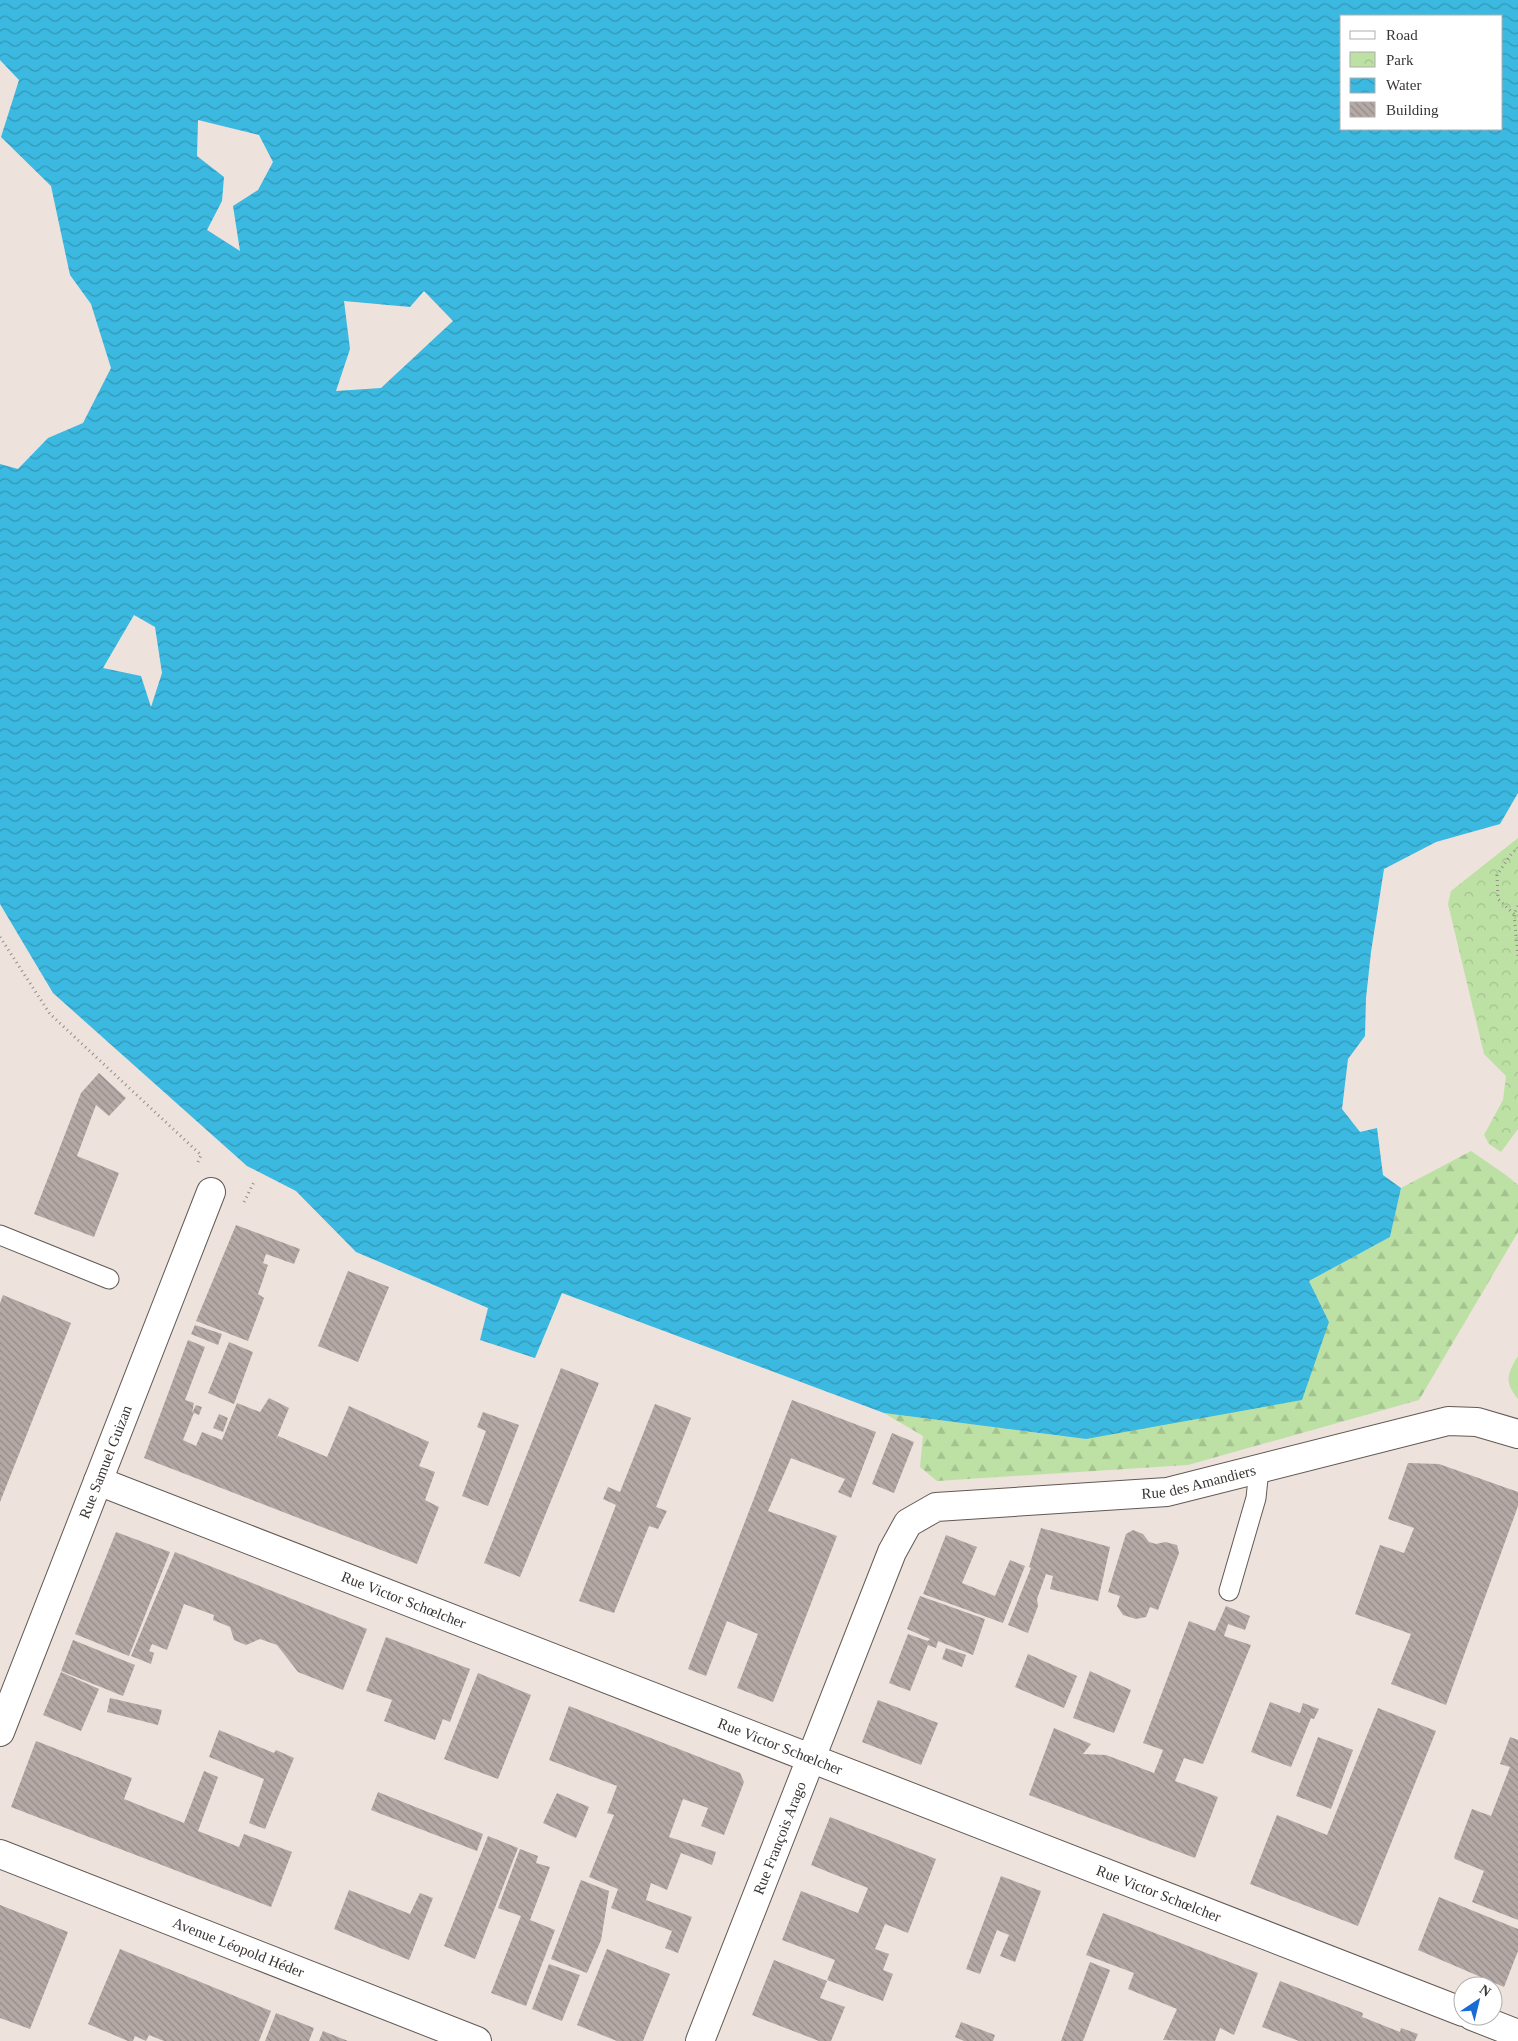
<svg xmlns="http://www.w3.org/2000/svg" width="1518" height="2041" font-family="'Times New Roman',serif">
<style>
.forest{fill:url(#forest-firs)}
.park{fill:url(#park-crowns)}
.pitch{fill:#bde1a5}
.water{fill:url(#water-waves);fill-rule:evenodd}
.building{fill:url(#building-back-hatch)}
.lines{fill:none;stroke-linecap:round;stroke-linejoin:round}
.lane-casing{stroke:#625954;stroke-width:21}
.street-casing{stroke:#625954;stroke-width:30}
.secondary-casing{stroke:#625954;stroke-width:30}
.path{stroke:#948c88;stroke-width:3;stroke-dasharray:1 4;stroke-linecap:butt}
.lane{stroke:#fff;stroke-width:19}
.street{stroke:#fff;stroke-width:28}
.secondary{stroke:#fff;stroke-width:28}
.labels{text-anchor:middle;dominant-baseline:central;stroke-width:4;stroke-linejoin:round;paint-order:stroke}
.street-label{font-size:15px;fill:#393533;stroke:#fff}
</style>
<defs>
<pattern id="forest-firs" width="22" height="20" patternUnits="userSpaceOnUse" patternTransform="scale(1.25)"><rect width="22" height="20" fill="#bde1a5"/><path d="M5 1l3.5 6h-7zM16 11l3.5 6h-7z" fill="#a3c28e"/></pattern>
<pattern id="park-crowns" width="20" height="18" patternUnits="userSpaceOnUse" patternTransform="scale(1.25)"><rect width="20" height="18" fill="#bde1a5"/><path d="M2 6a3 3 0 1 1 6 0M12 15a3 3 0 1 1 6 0" fill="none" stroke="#a3c28e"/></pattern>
<pattern id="water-waves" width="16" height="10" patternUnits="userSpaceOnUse" patternTransform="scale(1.25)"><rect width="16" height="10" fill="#3bb9e1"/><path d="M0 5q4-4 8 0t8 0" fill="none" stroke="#3397b7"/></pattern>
<pattern id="building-back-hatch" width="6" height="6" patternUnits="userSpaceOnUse" patternTransform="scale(1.25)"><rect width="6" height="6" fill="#b5a9a6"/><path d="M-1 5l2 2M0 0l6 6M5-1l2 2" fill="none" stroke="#948a88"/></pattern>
</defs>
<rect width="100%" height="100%" fill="#ede2dc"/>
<path class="forest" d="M1471 1151 1506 1175 1518 1185V1232L1419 1400 1188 1465 937 1481 920 1467 923 1436 884 1413 1086 1439 1329 1322 1309 1281 1390 1237 1401 1188Z"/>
<path class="park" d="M1518 838V1129L1501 1152 1489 1144 1484 1135 1503 1100 1506 1076 1484 1054 1448 904 1451 891Z"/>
<path class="pitch" d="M1518 1356V1399C1504 1382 1507 1374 1518 1356Z"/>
<path class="water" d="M0 0H1518V793L1500 824 1436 842 1384 869 1371 952 1366 998 1365 1036 1348 1059 1342 1109 1360 1132 1377 1128 1383 1175 1401 1188 1390 1237 1309 1281 1329 1322 1302 1400 1086 1439 884 1413 562 1293 535 1358 480 1340 488 1308 356 1252 296 1191 247 1166 53 993 0 904V464L18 469 48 438 83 423 111 368 91 304 70 275 51 186 1 137 19 80 0 60ZM1342 16H1502V129H1342ZM198 120 259 135 273 162 258 190 233 206 240 251 207 230 222 201 224 177 197 156ZM424 291 453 321 381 388 336 391 350 349 344 301 410 307ZM134 615 155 627 162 673 151 707 141 676 103 668Z"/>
<path class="building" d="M99 1073 126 1098 109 1116 96 1105 77 1156 119 1173 94 1237 34 1214 81 1093Z
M236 1225 300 1249 294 1264 266 1254 263 1263 268 1265 258 1294 264 1298 248 1341 196 1321Z
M348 1271 389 1287 358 1362 318 1346Z
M3 1295 71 1323 0 1502V1303Z
M195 1325 222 1334 218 1345 191 1334Z
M188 1340 205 1347 185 1400 194 1403 192 1413 196 1405 202 1407 199 1415 194 1413 193 1415 183 1440 196 1446 202 1432 222 1440 237 1403 260 1412 269 1398 289 1408 275 1442 278 1436 327 1457 349 1406 429 1442 419 1466 435 1472 425 1500 439 1507 417 1564 144 1458Z
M229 1342 253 1352 234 1404 208 1393Z
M561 1368 599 1383 520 1577 484 1563Z
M792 1400 876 1432 851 1498 838 1492 845 1479 791 1458 768 1511 837 1536 773 1702 737 1688 758 1634 727 1621 706 1676 688 1669Z
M655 1404 691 1418 656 1507 667 1511 658 1529 649 1526 614 1613 579 1601 616 1505 603 1499 608 1487 620 1492Z
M483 1412 519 1425 488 1506 462 1496 486 1431 477 1427Z
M219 1414 228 1418 223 1432 213 1428Z
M892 1433 914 1442 894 1493 872 1484Z
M1408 1463 1439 1464 1518 1492V1506L1446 1705 1391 1684 1411 1634 1355 1614 1380 1545 1404 1553 1414 1528 1388 1519Z
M1041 1528 1110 1547 1098 1601 1050 1589 1053 1576 1046 1574 1037 1599 1038 1606 1028 1633 1008 1625 1031 1568 1029 1567Z
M1133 1530 1143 1534 1149 1542 1156 1544 1165 1542 1177 1545 1179 1553 1158 1610 1150 1607 1146 1617 1136 1619 1123 1615 1117 1606 1120 1596 1108 1592 1126 1534Z
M116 1532 170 1552 129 1656 75 1634Z
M946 1535 977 1547 962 1583 995 1596 1010 1560 1025 1566 1003 1623 923 1594Z
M175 1552 367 1629 343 1690 298 1672 277 1645 260 1639 246 1645 234 1640 230 1627 213 1620 214 1615 184 1604 167 1650 152 1644 149 1651 154 1653 151 1664 131 1656Z
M920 1596 985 1619 973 1655 938 1641 936 1648 928 1645 910 1691 889 1683 908 1634 928 1641 930 1639 907 1629Z
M1226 1606 1250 1616 1245 1630 1228 1624 1224 1636 1251 1645 1203 1764 1184 1758 1175 1781 1218 1797 1195 1858 1029 1795 1054 1728 1091 1744 1083 1754 1106 1755 1154 1773 1163 1750 1143 1743 1189 1621 1215 1631Z
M386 1637 470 1669 450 1722 443 1719 435 1740 384 1721 392 1700 366 1691Z
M73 1640 135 1665 123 1696 61 1671Z
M946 1648 966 1655 962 1667 942 1659Z
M1028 1654 1077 1676 1064 1708 1015 1687Z
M1090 1671 1131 1690 1114 1733 1073 1718Z
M61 1672 99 1689 81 1731 43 1715Z
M478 1673 531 1695 498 1779 444 1759Z
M110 1698 162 1710 158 1725 107 1712Z
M878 1700 938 1723 921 1765 862 1742Z
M1270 1702 1300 1713 1303 1703 1319 1709 1314 1719 1311 1718 1291 1767 1251 1752Z
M569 1706 740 1773 744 1782 724 1835 701 1826 708 1808 683 1799 669 1837 716 1852 712 1865 681 1853 667 1890 651 1883 646 1900 692 1917 678 1953 665 1948 672 1931 611 1908 618 1889 589 1877 614 1815 607 1813 617 1786 549 1760Z
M1378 1708 1436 1731 1358 1926 1250 1884 1277 1815 1327 1835Z
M219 1730 274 1753 276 1750 294 1758 265 1829 249 1823 264 1779 209 1757Z
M1318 1737 1353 1750 1331 1809 1296 1796Z
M1510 1737 1518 1740V1920L1472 1902 1484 1871 1455 1859 1454 1857 1472 1809 1491 1816 1510 1767 1500 1764Z
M36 1741 132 1778 124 1799 184 1823 204 1771 218 1777 198 1831 239 1847 244 1834 292 1852 271 1907 11 1807Z
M378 1792 483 1834 477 1851 371 1810Z
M557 1793 589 1807 576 1838 543 1823Z
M830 1817 936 1859 908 1933 885 1924 875 1949 889 1954 883 1970 893 1974 883 2001 827 1980 835 1960 782 1940 801 1891 858 1913 868 1888 811 1865Z
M488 1836 518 1848 475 1959 444 1946Z
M520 1849 538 1856 536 1863 550 1867 530 1920 555 1930 526 2006 491 1993 521 1916 498 1908Z
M1001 1876 1041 1891 1015 1962 1000 1956 1009 1935 997 1930 980 1974 966 1969Z
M581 1880 609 1891 601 1940 587 1973 551 1959Z
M349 1890 410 1914 420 1893 433 1898 409 1960 334 1929Z
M1439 1897 1518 1929V1951L1504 1987 1418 1950Z
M0 1905 68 1932 30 2029 0 2018Z
M1103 1913 1258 1973 1234 2035 1220 2028 1215 2041 1163 2040 1177 2009 1128 1989 1134 1973 1086 1955Z
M120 1949 271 2011 259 2041H164L149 2035 146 2041 135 2036 133 2041H128L88 2024Z
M607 1949 670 1974 643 2041H617L577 2025Z
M774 1960 827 1981 820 1998 845 2007 831 2041H819L752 2015Z
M1090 1962 1110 1970 1083 2041H1061Z
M549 1964 580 1975 562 2021 532 2009Z
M1280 1981 1363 2013 1362 2017 1400 2032 1401 2028 1418 2034 1415 2041H1299L1262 2027Z
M276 2013 314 2028 309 2041H265Z
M961 2022 995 2035 993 2041H964L955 2037Z
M323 2031 348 2041H319Z"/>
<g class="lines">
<g class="lane-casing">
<path id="lane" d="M0 1235 109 1279
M1229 1591 1256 1498 1259 1469"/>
</g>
<g class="street-casing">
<g id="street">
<path id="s1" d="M98 1481 1463 2012"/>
<path id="s2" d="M0 1732 211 1192"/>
<path d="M1472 2016 1518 2034"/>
<path id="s3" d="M700 2041 892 1552 908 1523 936 1507 1167 1492 1448 1421 1477 1422 1518 1434"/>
</g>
</g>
<g class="secondary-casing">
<g id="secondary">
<path id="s4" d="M0 1854 477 2041"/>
</g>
</g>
<path class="path" d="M1518 906 1514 914 1518 957
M1514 914 1498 899 1497 875 1512 853 1518 848
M0 937 50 1014 201 1155 198 1162
M244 1202 254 1182"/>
<use href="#lane" class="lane"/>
<use href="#street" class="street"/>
<use href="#secondary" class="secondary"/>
</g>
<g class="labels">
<g class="street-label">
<text stroke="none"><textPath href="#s2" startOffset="290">Rue Samuel Guizan</textPath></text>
<text stroke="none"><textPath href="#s3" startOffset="855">Rue des Amandiers</textPath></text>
<text stroke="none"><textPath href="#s1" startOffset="328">Rue Victor Schœlcher</textPath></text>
<text stroke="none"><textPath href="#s1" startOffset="732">Rue Victor Schœlcher</textPath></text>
<text stroke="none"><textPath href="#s3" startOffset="218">Rue François Arago</textPath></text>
<text stroke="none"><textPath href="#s1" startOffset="1138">Rue Victor Schœlcher</textPath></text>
<text stroke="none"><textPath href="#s4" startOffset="256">Avenue Léopold Héder</textPath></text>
</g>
</g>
<rect x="1340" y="15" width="162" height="115" fill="#ffffff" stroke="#b0aead"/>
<rect x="1350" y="31" width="25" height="8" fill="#ffffff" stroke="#b0aead"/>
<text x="1386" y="40" font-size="15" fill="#393533">Road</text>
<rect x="1350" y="52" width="25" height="15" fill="url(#park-crowns)" stroke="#b0aead"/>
<text x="1386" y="65" font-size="15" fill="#393533">Park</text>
<rect x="1350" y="78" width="25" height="15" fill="url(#water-waves)" stroke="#b0aead"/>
<text x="1386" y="90" font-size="15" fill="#393533">Water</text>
<rect x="1350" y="102" width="25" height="15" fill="url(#building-back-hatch)" stroke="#b0aead"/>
<text x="1386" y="115" font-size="15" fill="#393533">Building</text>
<g transform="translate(1478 2001) rotate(35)"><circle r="24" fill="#ffffff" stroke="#b0aead"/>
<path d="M0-4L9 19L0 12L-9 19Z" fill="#1a6bd5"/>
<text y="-8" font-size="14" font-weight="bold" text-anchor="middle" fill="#393533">N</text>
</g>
</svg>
